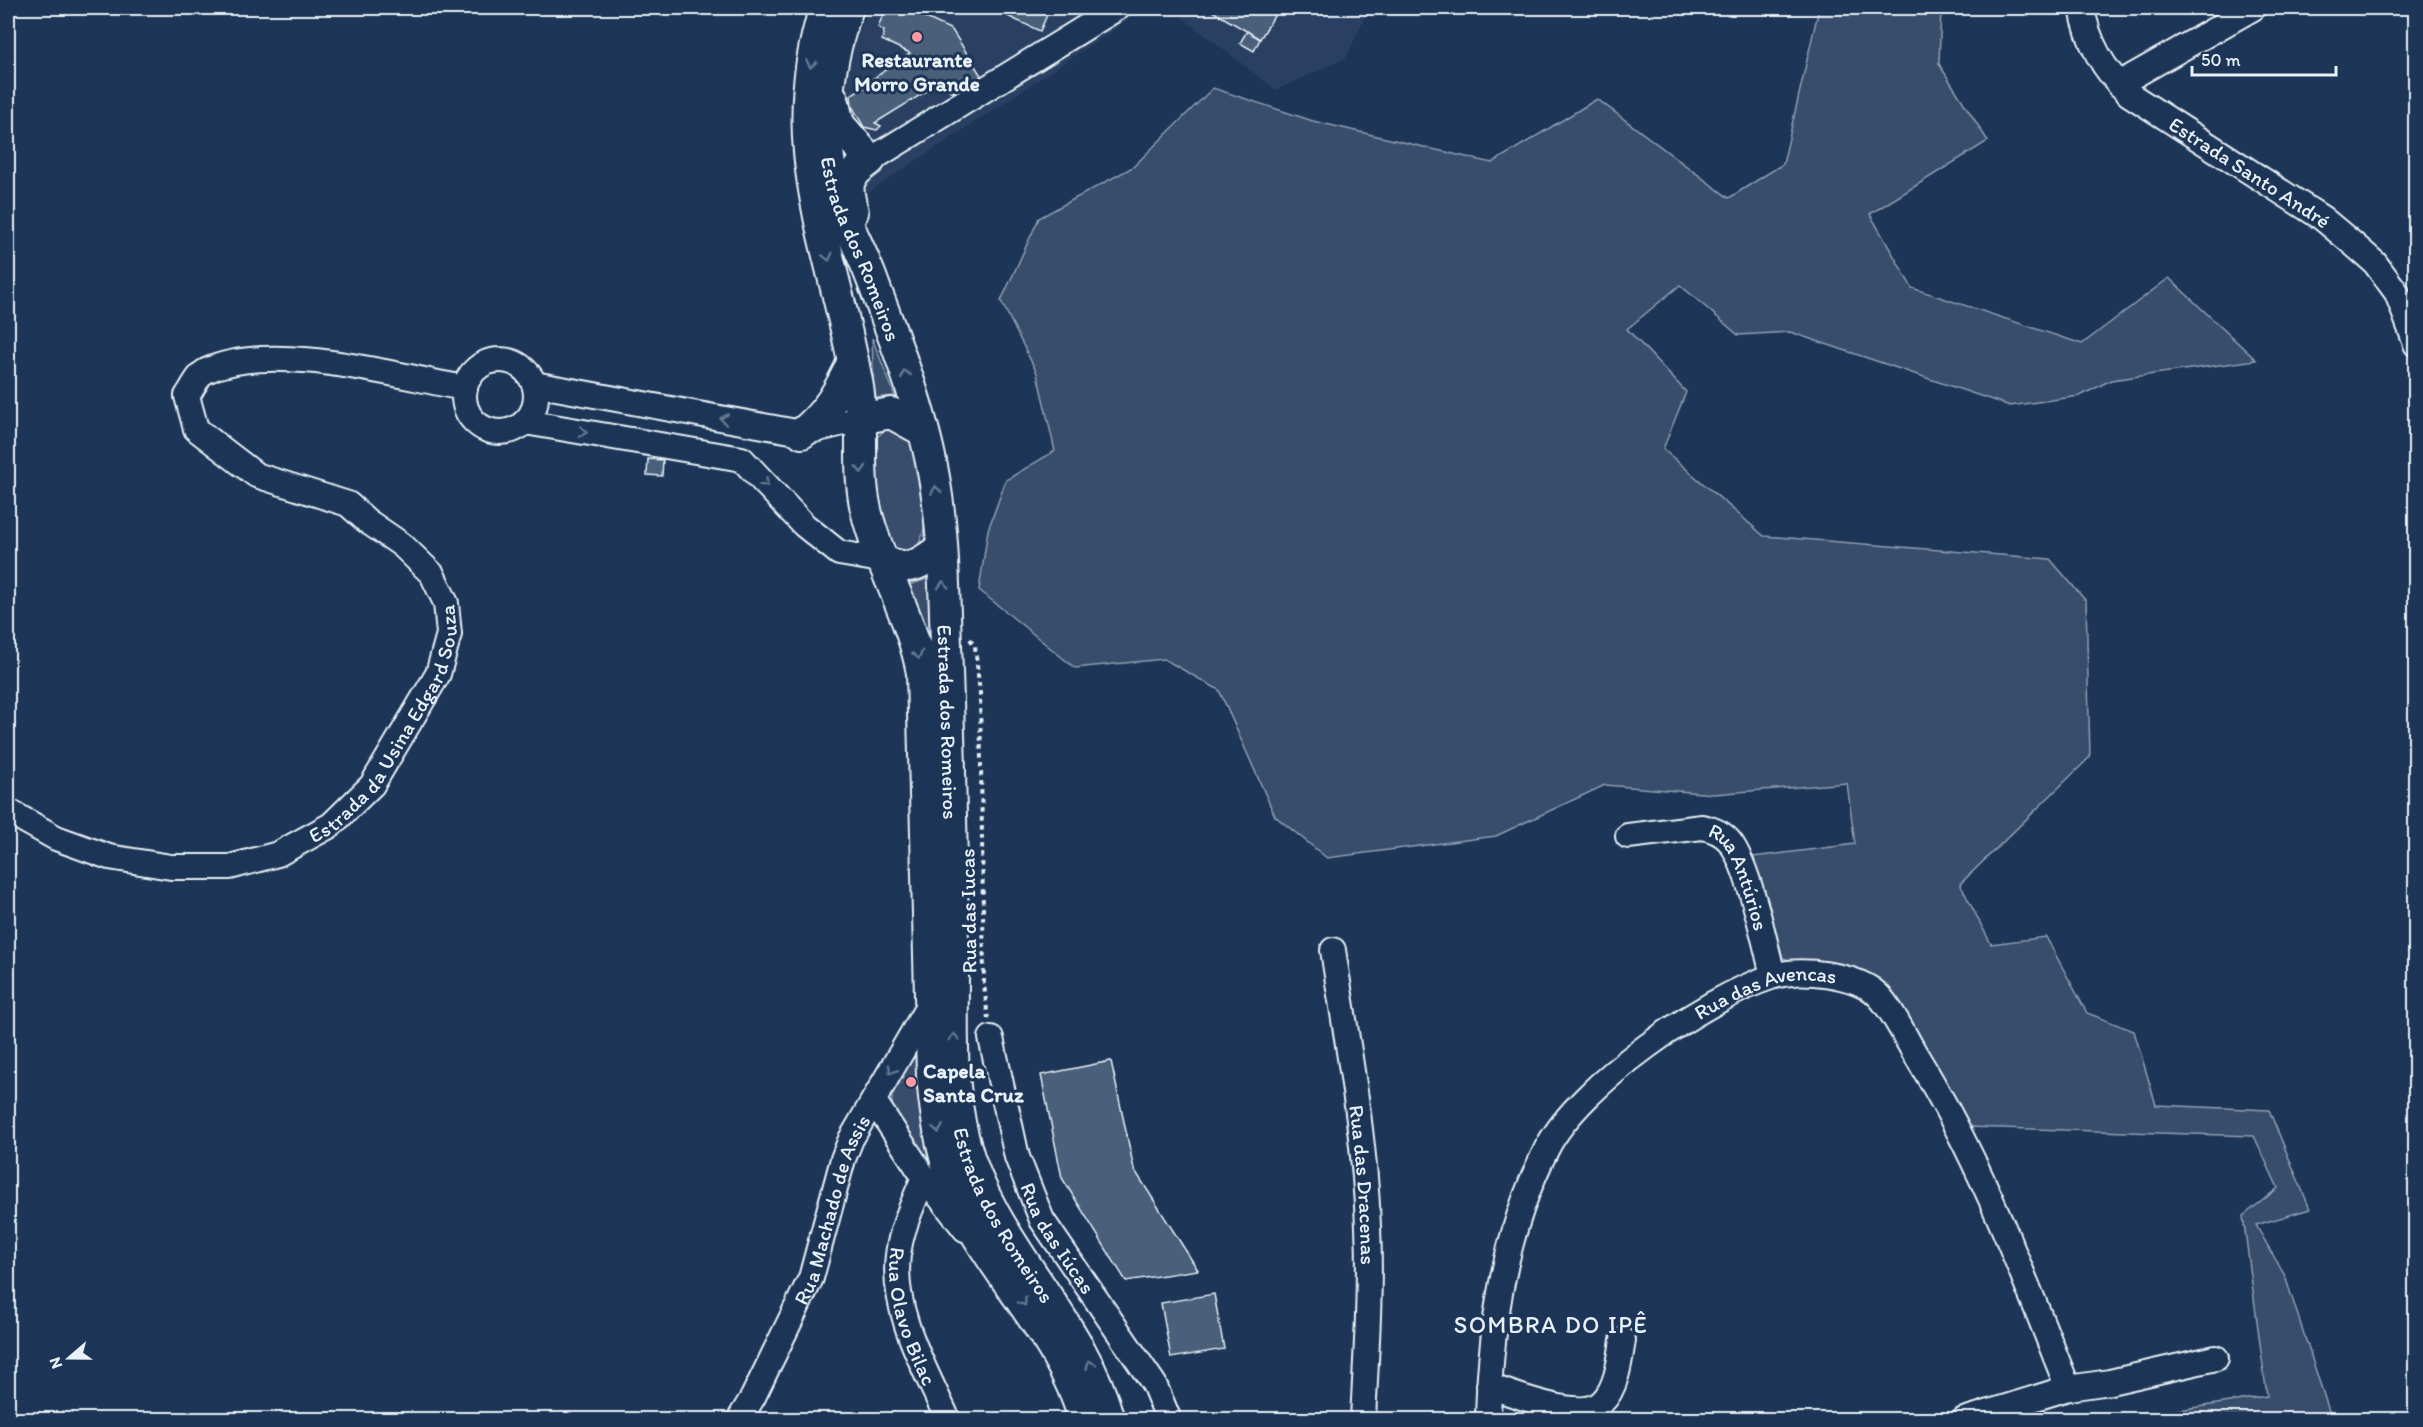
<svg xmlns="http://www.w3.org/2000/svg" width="2423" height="1427" font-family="Itim,sans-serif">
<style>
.built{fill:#2a4162}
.green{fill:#374d6c;stroke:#909fb2;stroke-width:1.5}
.building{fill:#495e7a;stroke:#e8f1f8;stroke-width:1.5}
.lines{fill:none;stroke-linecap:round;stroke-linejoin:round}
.minor-casing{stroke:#e8f1f8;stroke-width:28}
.major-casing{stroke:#e8f1f8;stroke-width:34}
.path{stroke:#e8f1f8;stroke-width:4;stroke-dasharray:4.5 4.5;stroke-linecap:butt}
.minor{stroke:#1d3557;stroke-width:24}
.major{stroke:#1d3557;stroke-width:30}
.oneway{stroke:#64778f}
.poi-dot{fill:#ff9aa2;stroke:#1d3557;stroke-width:2}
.labels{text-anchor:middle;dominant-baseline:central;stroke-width:6;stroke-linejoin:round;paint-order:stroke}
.poi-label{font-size:21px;font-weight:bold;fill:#e8f1f8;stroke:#1d3557}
.street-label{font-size:21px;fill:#e8f1f8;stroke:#1d3557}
.quarter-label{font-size:24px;letter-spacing:1.5px;fill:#e8f1f8;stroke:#1d3557}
</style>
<rect width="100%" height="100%" fill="#1d3557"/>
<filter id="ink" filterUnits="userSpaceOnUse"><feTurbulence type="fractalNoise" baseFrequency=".0167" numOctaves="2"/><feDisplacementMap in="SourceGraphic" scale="12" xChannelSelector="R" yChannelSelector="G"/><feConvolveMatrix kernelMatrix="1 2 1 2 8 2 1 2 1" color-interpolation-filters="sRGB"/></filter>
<g filter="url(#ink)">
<path class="built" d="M870 8H1143L1115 29 860 198 840 73Z
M1170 8H1369L1346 58 1276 90Z"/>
<path class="green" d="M1819 8H1941L1939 64 1988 141 1870 214 1912 288 2082 344 2169 278 2256 360 2111 380 2080 396 2010 406 1790 332 1738 335 1680 285 1627 329 1686 392 1663 449 1764 536 2050 559 2086 601 2090 757 1960 884 1991 944 2046 937 2087 1013 2134 1031 2156 1105 2269 1110 2310 1209 2256 1225 2285 1276 2329 1411 2335 1419H2122L2267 1396 2243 1216 2278 1188 2254 1136 1966 1127 1879 985 1783 958 1753 857 1855 844 1847 783 1714 794 1605 785 1496 836 1327 858 1275 816 1219 690 1164 659 1075 668 979 590 988 530 1006 480 1055 451 1037 373 1001 301 1039 218 1133 167 1213 88 1313 121 1492 163 1597 99 1729 198 1783 164Z
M872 338 895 396 874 398Z
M886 429H894L910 438C918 466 940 536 909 553L894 547 876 496V438Z
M933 577 936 661 906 586Z
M911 1057 919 1059 947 1202 892 1107V1088Z"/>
<path class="building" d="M886 8H905L952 30 982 77 963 90 951 92 943 82 932 87 929 84 926 86 927 91 875 123 881 126 877 130 864 127 852 106 851 95 863 87 869 89 867 83 910 53 882 40 884 31 878 27Z
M990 8H1050L1040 31Z
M1207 8H1279L1260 39Z
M1247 31 1260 39 1254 51 1240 43Z
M648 459 663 460 662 476 647 475Z
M1111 1061 1134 1169 1198 1270 1126 1281 1062 1178 1041 1075Z
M1214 1294 1224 1349 1171 1358 1161 1303Z"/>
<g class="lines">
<g class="minor-casing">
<g id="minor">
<path id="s1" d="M2082 8C2088 43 2103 70 2129 94L2322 218 2352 243 2375 263 2397 293 2416 344"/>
<path d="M2119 84 2253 8"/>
<path d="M870 160 1117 8"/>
<circle cx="500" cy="396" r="36"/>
<path d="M534 384 802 433 860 419"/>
<path d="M525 422 742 459 804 525 839 553 881 560"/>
<path id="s2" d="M8 811 56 838 109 857 171 867H230L278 854 331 825 372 785 438 674 449 634 446 603 432 574 402 545 367 521 348 504 256 475 196 429 187 396C192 389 199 374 206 371 272 340 396 376 465 388"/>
<path id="s3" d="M1628 836 1702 827C1713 829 1723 833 1730 842 1748 864 1766 946 1773 976"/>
<path id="s4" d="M1333 950C1347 1042 1365 1135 1368 1227 1371 1291 1366 1356 1363 1420"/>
<path id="s5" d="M991 1038 1017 1157 1042 1220 1154 1384 1169 1420"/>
<path d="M874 1101 924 1177 965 1229"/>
<path id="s6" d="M924 1177C914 1202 901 1228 898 1255 891 1312 926 1370 948 1420"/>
<path d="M1489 1386C1513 1394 1582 1422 1602 1402 1617 1388 1620 1359 1623 1340"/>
<path id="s7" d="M739 1420 753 1397 811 1278 843 1159 851 1139 930 1003"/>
<path id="s8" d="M1488 1420C1490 1328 1505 1230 1547 1148 1580 1084 1704 999 1771 977 1798 967 1857 974 1878 995 1893 1010 1906 1039 1917 1057 1981 1161 2023 1275 2068 1388"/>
<path d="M1964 1420 2068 1388 2110 1382 2216 1358"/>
</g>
</g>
<g class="major-casing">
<g id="major">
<path d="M825 8C779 147 835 253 858 387 865 429 856 472 867 514 881 569 912 618 922 673L932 1076C936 1130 947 1183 974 1230 1011 1294 1064 1346 1084 1420"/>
<path id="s9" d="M848 8C825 71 817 145 842 210 852 235 865 259 874 285 898 348 924 416 935 483 944 536 944 591 946 645 950 746 952 847 953 948 954 1011 948 1079 964 1140 991 1245 1081 1315 1109 1420"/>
<path d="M833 99 839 124 870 160C846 178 845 183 853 212"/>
<path d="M860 419 891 413 922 430"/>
<path d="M802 433C827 413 840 390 853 361"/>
<path d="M881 560C909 572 918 566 941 548"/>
</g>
</g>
<path class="path" d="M970 639 975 646 980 693 984 984 988 1019"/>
<use href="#minor" class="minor"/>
<use href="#major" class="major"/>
</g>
<defs><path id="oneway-chevron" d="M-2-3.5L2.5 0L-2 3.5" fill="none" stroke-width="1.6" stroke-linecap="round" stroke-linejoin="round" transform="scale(1.5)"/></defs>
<g class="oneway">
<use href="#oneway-chevron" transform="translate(811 64) rotate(100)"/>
<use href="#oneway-chevron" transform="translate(828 257) rotate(76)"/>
<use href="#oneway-chevron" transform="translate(905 374) rotate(-109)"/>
<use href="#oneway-chevron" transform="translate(724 419) rotate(-170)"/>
<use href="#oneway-chevron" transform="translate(583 432) rotate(10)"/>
<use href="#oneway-chevron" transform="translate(861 469) rotate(88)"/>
<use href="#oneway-chevron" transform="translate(765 483) rotate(43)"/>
<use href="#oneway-chevron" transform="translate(936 490) rotate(-98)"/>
<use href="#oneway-chevron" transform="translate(943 585) rotate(-93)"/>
<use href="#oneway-chevron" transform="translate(918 655) rotate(76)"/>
<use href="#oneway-chevron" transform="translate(954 1037) rotate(-91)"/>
<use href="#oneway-chevron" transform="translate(892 1070) rotate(120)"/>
<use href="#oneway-chevron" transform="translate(938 1129) rotate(80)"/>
<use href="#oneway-chevron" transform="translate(1023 1302) rotate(55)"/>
<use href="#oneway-chevron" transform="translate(1090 1364) rotate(-116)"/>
</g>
</g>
<g class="poi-dot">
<circle cx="917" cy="37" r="6"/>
<circle cx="911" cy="1082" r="6"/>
</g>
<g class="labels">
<g class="poi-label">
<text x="917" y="59">Restaurante<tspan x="917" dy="24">Morro Grande</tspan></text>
<text x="923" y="1070" text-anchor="start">Capela<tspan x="923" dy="24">Santa Cruz</tspan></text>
</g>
<g class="street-label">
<text stroke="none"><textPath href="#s1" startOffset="244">Estrada Santo André</textPath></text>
<text stroke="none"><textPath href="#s9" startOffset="249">Estrada dos Romeiros</textPath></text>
<text stroke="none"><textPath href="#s2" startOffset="460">Estrada da Usina Edgard Souza</textPath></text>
<text stroke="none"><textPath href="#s9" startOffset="735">Estrada dos Romeiros</textPath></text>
<text stroke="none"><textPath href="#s3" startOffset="142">Rua Antúrios</textPath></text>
<text transform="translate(968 911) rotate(-91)">Rua das Iucas</text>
<text stroke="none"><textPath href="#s8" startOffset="558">Rua das Avencas</textPath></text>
<text stroke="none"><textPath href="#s4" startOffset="237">Rua das Dracenas</textPath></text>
<text stroke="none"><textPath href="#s7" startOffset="231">Rua Machado de Assis</textPath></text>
<text stroke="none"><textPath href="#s9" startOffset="1239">Estrada dos Romeiros</textPath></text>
<text stroke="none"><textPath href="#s5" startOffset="213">Rua das Iúcas</textPath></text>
<text stroke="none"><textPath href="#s6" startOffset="146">Rua Olavo Bilac</textPath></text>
</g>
<g class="quarter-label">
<text x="1551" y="1324">SOMBRA DO IPÊ</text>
</g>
</g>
<rect width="2423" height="1427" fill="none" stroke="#1d3557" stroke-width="30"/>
<rect x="15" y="15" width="2393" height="1397" fill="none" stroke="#e8f1f8" stroke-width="2" filter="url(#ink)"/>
<g transform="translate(69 1358) rotate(250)" stroke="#1d3557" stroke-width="4.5" paint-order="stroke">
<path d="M0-4.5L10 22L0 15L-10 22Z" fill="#e8f1f8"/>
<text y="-9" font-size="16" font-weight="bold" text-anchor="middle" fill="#e8f1f8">N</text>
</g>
<path d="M2192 66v9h144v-9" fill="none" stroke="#e8f1f8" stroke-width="3"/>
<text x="2201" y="66" font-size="18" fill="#e8f1f8" stroke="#1d3557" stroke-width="4.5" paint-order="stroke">50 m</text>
</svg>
